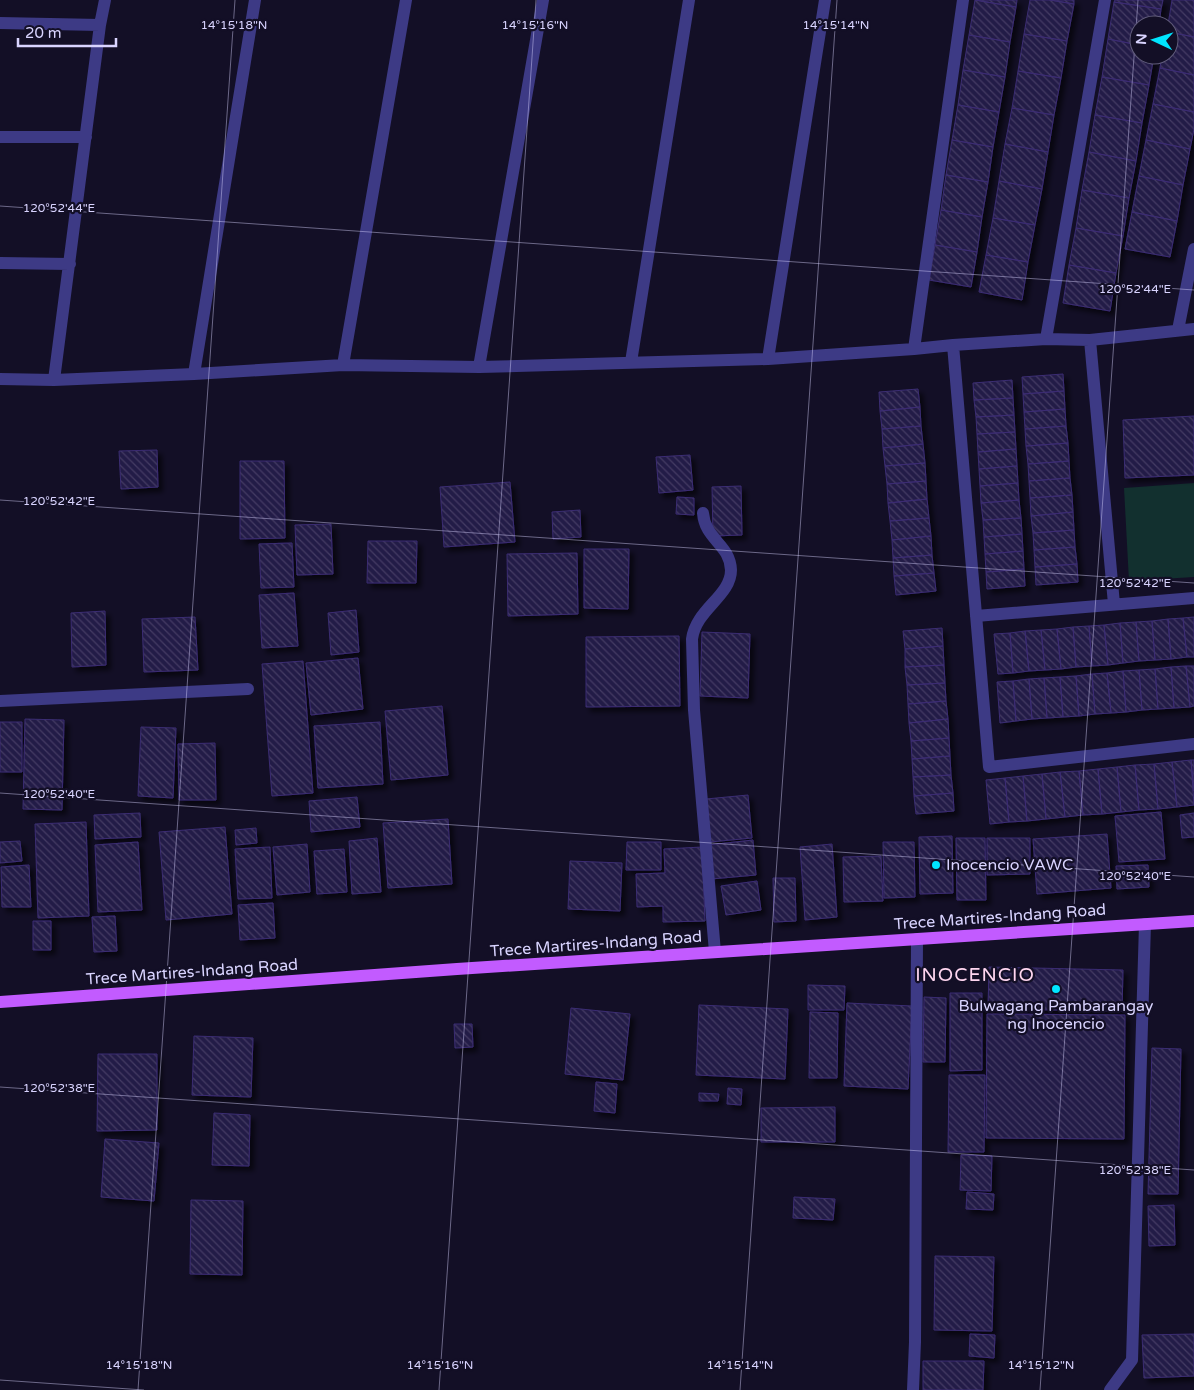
<svg xmlns="http://www.w3.org/2000/svg" width="1194" height="1390" font-family="'Varela Round',sans-serif">
<style>
.pitch{fill:#12302f}
.building{fill:url(#building-back-hatch);stroke:#3b2d73;filter:url(#shadow)}
.lines{fill:none;stroke-linecap:round;stroke-linejoin:round}
.service{stroke:#3d3a85;stroke-width:12}
.minor{stroke:#3d3a85;stroke-width:12}
.primary{stroke:#c25bff;stroke-width:12}
.ticks{fill:none;stroke:#d9d4ff;stroke-width:1;stroke-opacity:0.45}
.poi-dot{fill:#00e5ff;stroke:#130f26;stroke-width:2}
.labels{text-anchor:middle;dominant-baseline:central;stroke-width:4.5;stroke-linejoin:round;paint-order:stroke}
.poi-label{font-size:16px;fill:#d9d4ff;stroke:#130f26;text-anchor:start}
.street-label{font-size:16px;fill:#d9d4ff;stroke:#130f26}
.quarter-label{font-size:19px;letter-spacing:1px;fill:#ffd6f0;stroke:#130f26}
.ticks-label{font-size:12px;text-anchor:middle;fill:#d9d4ff;stroke:#130f26;stroke-width:4.5;stroke-linejoin:round;paint-order:stroke}
</style>
<defs>
<pattern id="building-back-hatch" width="6" height="6" patternUnits="userSpaceOnUse" patternTransform="scale(1.25)"><rect width="6" height="6" fill="#241b47"/><path d="M-1 5l2 2M0 0l6 6M5-1l2 2" fill="none" stroke="#433b63"/></pattern>
<filter id="shadow"><feDropShadow dx="4.5" dy="4.5" stdDeviation="2.5" flood-color="#0009"/></filter>
</defs>
<rect width="100%" height="100%" fill="#130f26"/>
<path class="pitch" d="M1194 483V577L1129 581 1124 488Z"/>
<path class="building" d="M975 0 1016 7 1010 42 969 35Z
M975 0H1017L1016 7Z
M1030 0H1050L1074 4 1067 41 1024 34Z
M1050 0H1074V4Z
M1115 0H1163L1161 9 1114 2Z
M1172 0H1194V37L1169 32V25H1168Z
M1114 2 1161 9 1159 25H1139V45L1108 39Z
M1169 32 1194 37V75L1160 68 1162 55H1169Z
M1024 34 1067 41 1061 78 1018 71Z
M969 35 1010 42 1005 77 963 70Z
M1108 39 1139 45V55H1154L1149 85 1102 77Z
M1160 68 1194 75V112L1153 104Z
M963 70 1005 77 999 112 958 105Z
M1018 71 1061 78 1054 115 1012 108Z
M1102 77 1149 85 1142 123 1095 115Z
M1153 104 1194 112V129L1190 149 1146 140Z
M958 105 999 112 993 147 952 140Z
M1012 108 1054 115 1048 152 1005 144Z
M1095 115 1142 123 1136 161 1089 152Z
M952 140 993 147 988 182 946 175Z
M1146 140 1190 149 1183 185 1139 176Z
M1005 144 1048 152 1042 189 999 181Z
M1089 152 1136 161 1129 198 1082 190Z
M946 175 988 182 982 217 941 210Z
M1139 176 1183 185 1177 221 1132 212Z
M999 181 1042 189 1035 225 993 218Z
M1082 190 1129 198 1123 236 1076 228Z
M941 210 982 217 977 252 935 245Z
M1132 212 1177 221 1170 257 1125 249Z
M993 218 1035 225 1028 262 986 255Z
M1076 228 1123 236 1116 273 1069 265Z
M935 245 977 252 971 287 929 280Z
M986 255 1028 262 1022 300 979 292Z
M1069 265 1116 273 1110 311 1063 303Z
M1063 374 1064 391 1023 394 1022 377Z
M1012 380 1013 398 974 400 973 383Z
M918 389 920 407 880 411 879 392Z
M1064 391 1065 409 1024 412 1023 394Z
M1013 398 1014 415 976 417 974 400Z
M920 407 921 426 882 429 880 411Z
M1065 409 1066 426 1025 429 1024 412Z
M1014 415 1015 432 977 434 976 417Z
M1194 416V475L1125 478 1123 420Z
M921 426 923 444 883 448 882 429Z
M1066 426 1068 443 1026 446 1025 429Z
M1015 432 1016 449 978 452 977 434Z
M1068 443 1069 461 1028 464 1026 446Z
M923 444 925 463 885 466 883 448Z
M1016 449 1017 466 979 469 978 452Z
M157 450 158 487 121 489 119 451Z
M690 455 693 490 659 493 656 457Z
M240 461H284L285 538 240 539Z
M1069 461 1070 478 1029 481 1028 464Z
M925 463 926 481 887 484 885 466Z
M1017 466 1018 483 980 486 979 469Z
M1070 478 1072 495 1030 498 1029 481Z
M926 481 927 499 888 503 887 484Z
M510 482 515 542 444 547 440 487Z
M1018 483 1019 500 981 503 980 486Z
M741 486 742 535 713 536 712 487Z
M1072 495 1073 512 1031 516 1030 498Z
M677 497 694 498V515L676 514Z
M927 499 929 518 890 521 888 503Z
M1019 500 1021 518 983 520 981 503Z
M580 510 581 537 553 539 552 512Z
M1073 512 1074 530 1033 533 1031 516Z
M929 518 931 536 892 540 890 521Z
M1021 518 1022 534 984 537 983 520Z
M331 524 333 574 297 575 295 525Z
M1074 530 1075 547 1034 550 1033 533Z
M1022 534 1023 551 985 554 984 537Z
M931 536 932 555 893 558 892 540Z
M368 541H417L416 583H367Z
M292 543 294 587 261 588 259 544Z
M1075 547 1077 564 1035 567 1034 550Z
M584 549H629L628 609 584 608Z
M1023 551 1024 569 986 572 985 554Z
M577 553 578 614 508 616 507 554Z
M932 555 934 573 894 576 893 558Z
M1077 564 1078 582 1036 585 1035 567Z
M1024 569 1025 586 987 589 986 572Z
M934 573 936 591 896 595 894 576Z
M294 593 298 646 262 648 259 595Z
M356 610 359 652 331 655 328 613Z
M105 611 106 665 72 667 71 613Z
M195 617 198 670 144 672 142 619Z
M1194 617V657H1187L1183 618Z
M1183 618 1187 657 1171 659 1168 619Z
M1168 619 1171 659 1155 660 1152 621Z
M1152 621 1155 660 1139 661 1136 622Z
M1136 622 1139 661 1123 663 1120 623Z
M1120 623 1123 663 1108 665 1104 625Z
M1104 625 1108 665 1092 666 1089 626Z
M1089 626 1092 666 1076 667 1073 627Z
M1073 627 1076 667 1061 669 1057 629Z
M942 628 943 646 905 649 903 631Z
M1057 629 1061 669 1045 670 1041 630Z
M1041 630 1045 670 1029 671 1025 631Z
M1025 631 1029 671 1013 673 1010 633Z
M702 632 750 634 748 698 700 696Z
M1010 633 1013 673 998 674 994 634Z
M679 636 680 706 586 707V637Z
M943 646 944 665 905 667V649Z
M358 658 363 709 311 715 306 663Z
M303 661 313 793 272 796 262 664Z
M944 665 945 683 907 685 905 667Z
M1186 666 1190 707 1174 708 1171 667Z
M1186 666H1194V706L1190 707Z
M1171 667 1174 708 1158 709 1155 669Z
M1155 669 1158 709 1142 710 1139 670Z
M1139 670 1142 710 1126 712 1123 671Z
M1123 671 1126 712 1111 713 1107 673Z
M1107 673 1111 713 1095 714 1092 674Z
M1092 674 1095 714 1079 716 1076 676Z
M1076 676 1079 716 1063 717 1060 677Z
M1060 677 1063 717 1047 718 1044 678Z
M1044 678 1047 718 1032 719 1029 679Z
M1029 679 1032 719 1016 721 1013 681Z
M1013 681 1016 721 1000 723 997 682Z
M945 683 946 701 908 704 907 685Z
M946 701 948 719 909 723 908 704Z
M442 706 448 775 391 780 385 711Z
M25 719 64 720 62 810 23 809Z
M948 719 949 738 911 741 909 723Z
M0 722H22V772H0Z
M380 722 383 784 318 788 314 726Z
M141 727 176 728 173 798 138 796Z
M949 738 950 756 912 759 911 741Z
M215 743 216 800H179L178 744Z
M950 756 951 775 913 777 912 759Z
M1191 760H1194V791Z
M1191 760 1194 805 1177 807 1172 762Z
M1172 762 1177 807 1158 809 1154 764Z
M1154 764 1158 809 1139 810 1135 765Z
M1135 765 1139 810 1121 812 1117 767Z
M1117 767 1121 812 1102 814 1098 769Z
M1098 769 1102 814 1083 815 1079 771Z
M1079 771 1083 815 1065 817 1060 772Z
M1060 772 1065 817 1046 819 1042 774Z
M1042 774 1046 819 1027 821 1023 776Z
M951 775 953 793 914 796 913 777Z
M1023 776 1027 821 1009 822 1005 778Z
M1005 778 1009 822 990 824 986 780Z
M953 793 954 811 916 814 914 796Z
M748 795 752 838 710 842 706 799Z
M357 797 360 827 311 832 309 801Z
M1161 812 1165 859 1119 862 1115 816Z
M140 813 141 837 95 839 94 815Z
M1194 813V837L1182 838 1180 815Z
M448 819 452 884 388 888 383 823Z
M86 822 89 916 38 918 35 824Z
M225 827 232 914 166 920 159 832Z
M256 828 257 843 236 845 235 830Z
M1107 834 1111 888 1037 894 1033 839Z
M952 836 953 893 920 894 919 837Z
M377 838 381 892 352 894 349 841Z
M956 838H985L986 900H957Z
M987 838H1030V874L987 875Z
M753 840 756 875 711 879 708 845Z
M20 841 22 861 0 863V842Z
M138 842 142 910 98 912 95 845Z
M627 842H661V870H626Z
M883 842H914L915 897 884 898Z
M307 844 310 892 277 895 273 847Z
M832 844 837 917 805 920 800 847Z
M270 847 272 898 238 899 235 849Z
M702 847 705 921 663 922V906L637 907 636 874 665 873 664 849Z
M344 849 347 892 317 894 314 851Z
M881 856 883 901 844 902 843 857Z
M570 861 622 863 620 911 568 909Z
M29 865 31 907H2L1 867Z
M1148 865 1149 887 1117 889 1116 866Z
M773 878H795L796 921 774 922Z
M757 881 761 910 726 915 721 886Z
M273 903 275 938 240 940 238 905Z
M115 916 117 951 94 952 92 917Z
M33 921H51V950H33Z
M989 967 1123 970 1122 1011 988 1009Z
M808 985 845 986 844 1010H808Z
M950 993H982V1070L950 1071Z
M924 997 946 998 945 1062H923Z
M847 1003 912 1006 908 1089 844 1086Z
M699 1005 788 1009 785 1079 696 1075Z
M571 1008 630 1014 623 1080 565 1074Z
M810 1012 838 1013 837 1078H809Z
M987 1014 1125 1015 1124 1139 986 1138Z
M454 1024H472L473 1047 455 1048Z
M194 1036 253 1038 251 1097 192 1095Z
M1152 1048 1181 1049 1178 1194H1148Z
M98 1054H157V1130L97 1131Z
M949 1075H985L984 1152H948Z
M596 1082 617 1084 615 1113 594 1111Z
M728 1088 742 1089 741 1105 727 1104Z
M699 1093 719 1094 718 1101H699Z
M835 1107V1142H761V1108Z
M214 1113 250 1115 249 1166 212 1165Z
M105 1139 159 1143 154 1201 101 1197Z
M961 1155 992 1156 991 1191 960 1190Z
M967 1192 994 1194 993 1210 966 1209Z
M794 1197 835 1199 833 1220 793 1218Z
M191 1200 243 1201 242 1275 190 1274Z
M1174 1205 1175 1245 1149 1246 1148 1206Z
M935 1256 994 1257 992 1331 934 1330Z
M970 1334 995 1335 994 1358 969 1356Z
M1194 1334V1376L1144 1378 1142 1335Z
M923 1361H984L983 1390H923Z"/>
<g class="lines">
<path class="service" d="M1110 1390 1132 1360 1145 924"/>
<path class="minor" d="M0 23 100 25
M0 137H86
M0 263 70 264
M1178 330 1194 249
M1046 339 1105 0
M1090 340 1114 604
M953 345 989 767 1194 744
M914 349 963 0
M768 359 825 0
M631 362 689 0
M343 365 406 0
M479 367 543 0
M194 374 255 0
M0 379 54 380 194 374 343 365 479 367 768 359 914 349 953 345 1046 339 1090 340 1194 329
M54 380 100 25 105 0
M703 513C705 540 730 544 731 570 731 596 696 609 692 639L694 710 715 952
M976 616 1194 598
M0 701 248 689
M913 1390 915 1342 917 939"/>
<path class="primary" d="M0 1002 457 969 1194 921"/>
</g>
<path class="ticks" d="M0 206 1194 290M0 500 1194 583M0 793 1194 877M0 1087 1194 1170M0 1380 144 1390M138 1390 235 0M439 1390 536 0M740 1390 837 0M1040 1390 1138 0"/>
<g class="poi-dot">
<circle cx="936" cy="865" r="5"/>
<circle cx="1056" cy="989" r="5"/>
</g>
<g class="labels">
<g class="poi-label">
<text x="946" y="865">Inocencio VAWC</text>
<text x="1056" y="1006" text-anchor="middle">Bulwagang Pambarangay<tspan x="1056" dy="18">ng Inocencio</tspan></text>
</g>
<g class="street-label">
<text transform="translate(1000 917) rotate(-4)">Trece Martires-Indang Road</text>
<text transform="translate(596 944) rotate(-4)">Trece Martires-Indang Road</text>
<text transform="translate(192 972) rotate(-4)">Trece Martires-Indang Road</text>
</g>
<g class="quarter-label">
<text x="975" y="975">INOCENCIO</text>
</g>
</g>
<g class="ticks-label">
<text x="234" y="29">14°15'18"N</text>
<text x="535" y="29">14°15'16"N</text>
<text x="836" y="29">14°15'14"N</text>
<text x="59" y="212">120°52'44"E</text>
<text x="1135" y="293">120°52'44"E</text>
<text x="59" y="505">120°52'42"E</text>
<text x="1135" y="587">120°52'42"E</text>
<text x="59" y="798">120°52'40"E</text>
<text x="1135" y="880">120°52'40"E</text>
<text x="59" y="1092">120°52'38"E</text>
<text x="1135" y="1174">120°52'38"E</text>
<text x="139" y="1369">14°15'18"N</text>
<text x="440" y="1369">14°15'16"N</text>
<text x="740" y="1369">14°15'14"N</text>
<text x="1041" y="1369">14°15'12"N</text>
</g>
<g transform="translate(1154 40) rotate(274)"><circle r="24" fill="#130f26" stroke="#625e7d"/>
<path d="M0-4L9 19L0 12L-9 19Z" fill="#00e5ff"/>
<text y="-8" font-size="14" font-weight="bold" text-anchor="middle" fill="#d9d4ff">N</text>
</g>
<path d="M18 38v8h98v-8" fill="none" stroke="#d9d4ff" stroke-width="2.5"/>
<text x="25" y="38" font-size="15" fill="#d9d4ff" stroke="#130f26" stroke-width="4" paint-order="stroke">20 m</text>
</svg>
